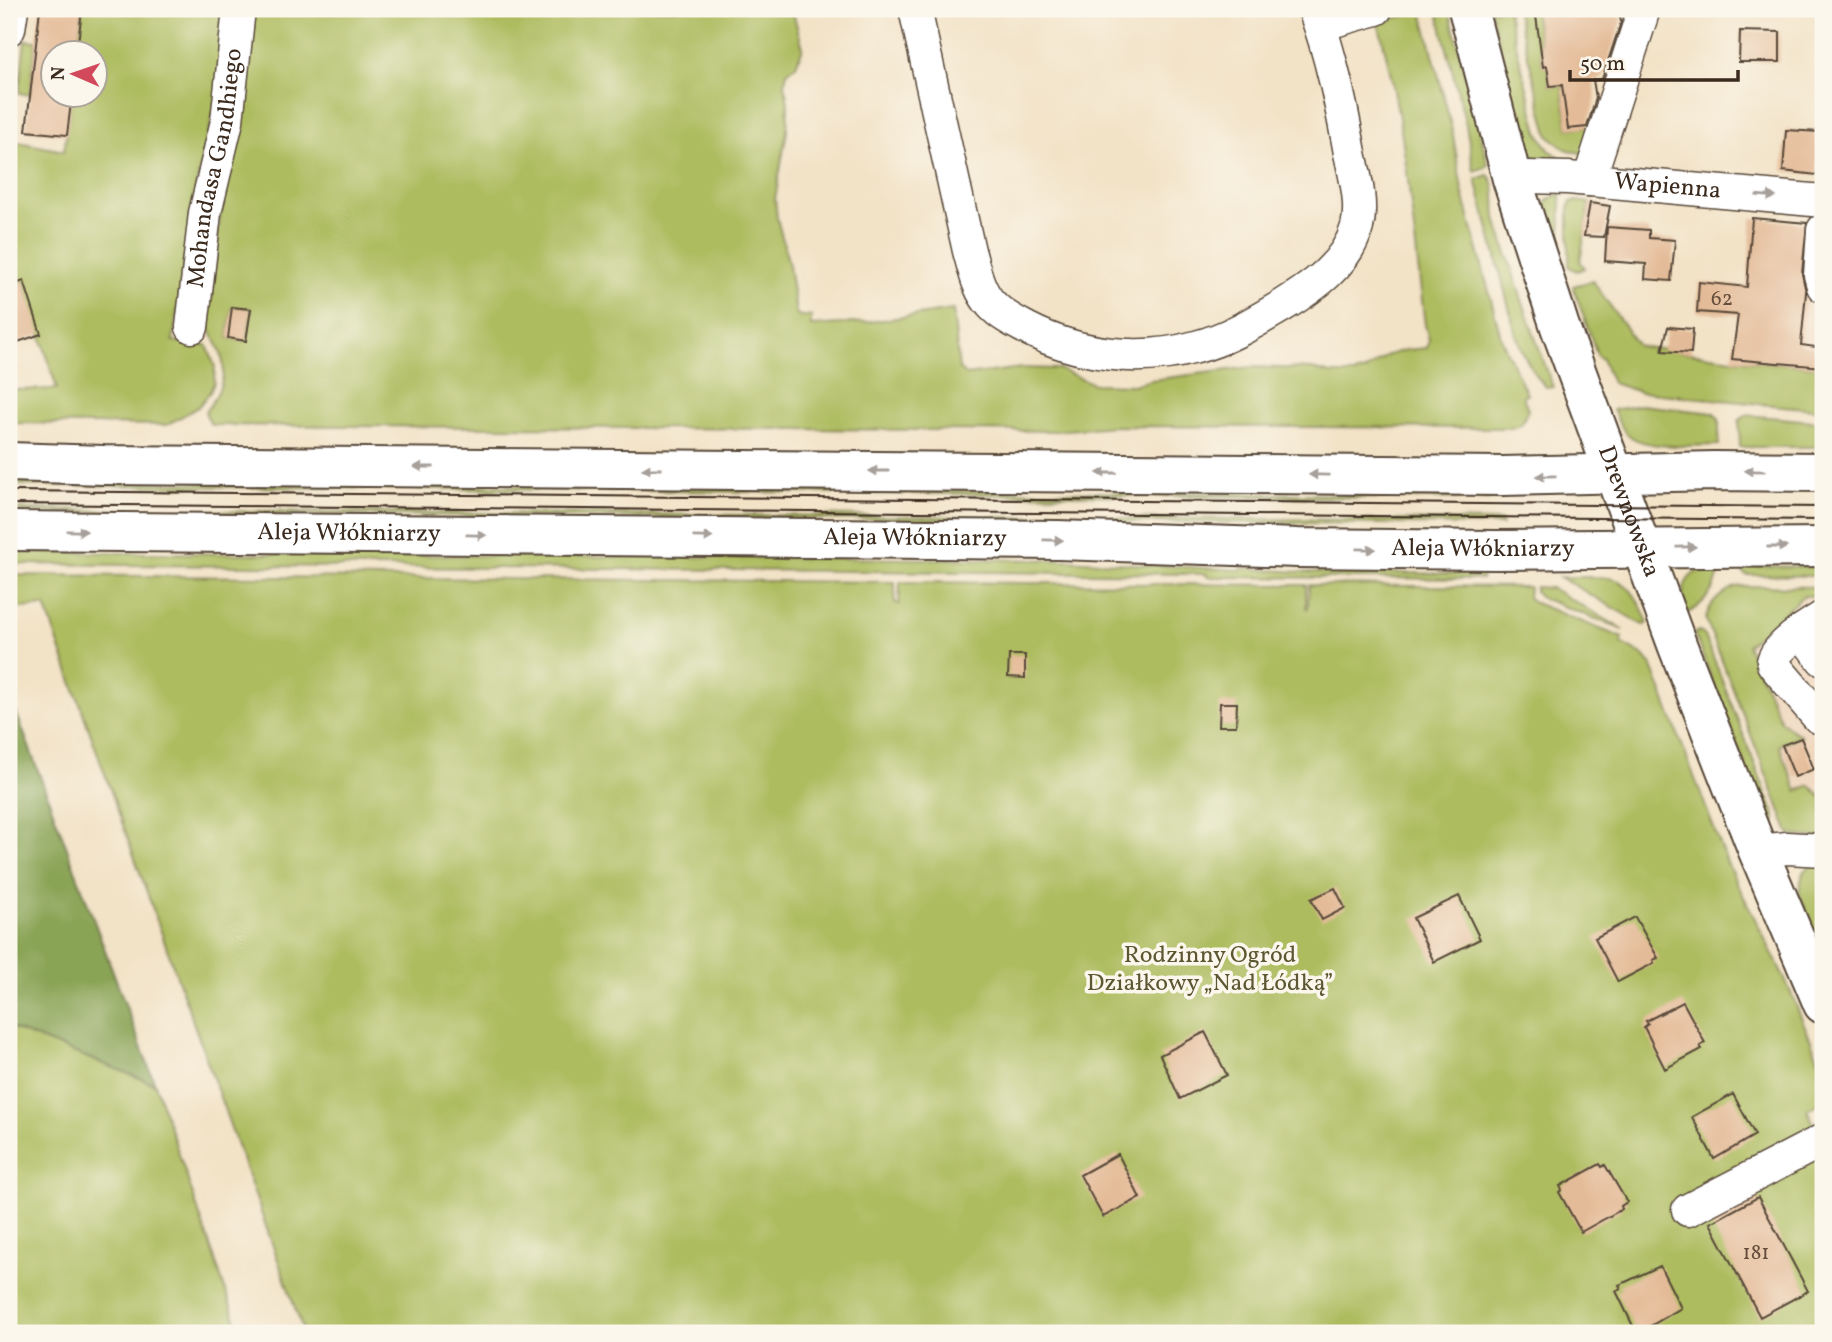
<svg xmlns="http://www.w3.org/2000/svg" width="1832" height="1342" font-family="Vollkorn,serif">
<style>
.built{fill:#efd6bc}
.green{fill:#adbc5f;stroke:#74733e;stroke-width:2;fill-rule:evenodd}
.forest{fill:#8aa456;stroke:#62673a;stroke-width:2}
.building{fill:#e4bb98}
.lines{fill:none;stroke-linecap:round;stroke-linejoin:round}
.minor-casing{stroke:#564637;stroke-width:35}
.major-casing{stroke:#564637;stroke-width:42}
.minor{stroke:#fff;stroke-width:32}
.major{stroke:#fff;stroke-width:38}
.tram{stroke:#3b2a1e;stroke-width:2}
.oneway{fill:#a79f9a}
.labels{text-anchor:middle;dominant-baseline:central;stroke-width:7;stroke-linejoin:round;paint-order:stroke}
.number-label{font-size:21px;fill:#654e3c}
.street-label{font-size:24px;fill:#3b2a1e;stroke:#fbf7ec}
.park-label{font-size:24px;fill:#5d5632;stroke:#fbf7ec}
</style>
<rect width="100%" height="100%" fill="#fbf7ec"/>
<filter id="ink" filterUnits="userSpaceOnUse"><feTurbulence type="fractalNoise" baseFrequency=".0143" numOctaves="2"/><feDisplacementMap in="SourceGraphic" scale="14" xChannelSelector="R" yChannelSelector="G"/><feConvolveMatrix kernelMatrix="1 2 1 2 8 2 1 2 1" color-interpolation-filters="sRGB"/></filter>
<filter id="wash" filterUnits="userSpaceOnUse"><feTurbulence type="fractalNoise" baseFrequency=".00686" numOctaves="4" result="noise"/><feDisplacementMap in="SourceGraphic" scale="28" xChannelSelector="R" yChannelSelector="G"/><feGaussianBlur stdDeviation="1.57" result="paint"/><feColorMatrix in="noise" values="0 0 0 0 0 0 0 0 0 0 0 0 0 0 0 0 0 1.4 0 .05"/><feComposite in="paint" operator="in"/></filter>
<g filter="url(#wash)">
<rect width="100%" height="100%" fill="#f2e2c6"/>
<path class="built" d="M1748 274 1807 280 1810 301 1823 296V367L1740 360Z
M1735 587H1823V837L1786 833 1706 620Z"/>
<path class="green" d="M82 9H228L218 94 195 190 173 341 207 345 215 367 214 383 210 392 198 407 167 425 9 423V390L57 389 24 282 9 286V135L18 142 64 151 72 95 94 94V52H77Z
M252 9H792L803 48 796 65 787 72 785 83 788 105 787 131 775 199 777 218 789 265 796 313 800 316H811V326L869 322 953 310 959 369 966 375 1022 368 1059 369 1094 384 1133 385 1151 380 1252 367 1312 369 1331 374H1354L1365 371 1388 355 1406 350 1427 348 1429 340 1425 325C1412 224 1406 121 1378 23L1422 11 1452 129 1462 190 1502 341 1527 394 1523 396 1528 410 1521 425 1511 428 1114 426 1056 431 211 425 205 412C222 391 230 369 217 344 214 337 209 332 209 325 216 219 236 114 252 9ZM232 307 251 309 246 341 228 338Z
M1437 9H1449L1488 164 1486 167 1474 171 1466 125Z
M1490 9H1507L1538 132 1549 150 1560 157 1561 162C1541 160 1535 162 1524 144Z
M1516 9H1534L1543 66H1547L1550 86 1562 85 1568 129 1600 125 1591 154C1571 153 1561 149 1548 134Z
M25 40 36 41 30 95 19 93Z
M1488 175C1499 185 1493 208 1497 222 1514 278 1533 333 1553 387H1546C1531 372 1523 354 1516 335L1476 179Z
M1561 194 1560 270 1543 219C1542 203 1546 198 1561 194Z
M1577 201 1590 203 1580 261 1585 268 1577 271 1569 267V206L1571 202Z
M1593 281 1638 346 1740 360 1823 367V410L1640 392 1612 383 1602 359 1598 357 1573 286Z
M1640 405 1714 413 1719 419V445C1695 445 1651 450 1631 437 1622 431 1617 420 1613 410Z
M1746 415 1823 422V447H1740L1739 421Z
M9 481 1502 496V499L9 485Z
M9 509 1502 521V525L9 512Z
M9 552 1066 560 1241 570 1242 568 1299 572 1482 574V579L1207 577V574L9 564Z
M1720 566C1719 586 1704 605 1686 614 1677 584 1689 568 1720 566Z
M1742 566 1823 567V576L1747 575 1744 574Z
M9 575 895 582V603L899 604 900 582 1306 585V608L1308 609 1309 585 1529 587 1528 597 1532 602 1623 638 1621 643 1642 655 1651 664 1728 865 1786 981 1823 1070V1101L1807 1110 1823 1141V1333H304L45 606 9 609Z
M1560 577C1614 578 1626 568 1648 623L1643 625Z
M1741 586 1823 587V596H1803L1747 645 1781 721 1791 730 1801 735 1779 745 1797 791 1810 785 1823 799V838L1790 835 1706 620C1707 604 1726 588 1741 586Z
M1535 587 1551 588 1624 630 1539 597 1535 592Z
M1699 631 1705 636 1775 816V825L1767 819 1761 808 1694 633Z
M1812 864H1823V955L1799 892 1803 872Z
M9 1027 155 1084 240 1333H9Z"/>
<path class="forest" d="M9 693 155 1084 9 1027Z"/>
<g id="blocks">
<path class="building" d="M40 9H82L77 52H52V94H72L67 135 26 131Z
M1535 9H1619L1621 22 1602 79 1593 80 1596 98 1587 127 1568 129 1562 85 1550 86 1547 66 1543 67Z
M1740 31 1780 32V62H1739Z
M1786 130 1820 132 1817 175 1783 171Z
M1590 203 1610 206 1604 237 1584 236Z
M1752 218 1807 223 1802 274 1806 292 1801 345 1823 348V367L1732 359 1738 315 1697 312 1699 282 1747 287Z
M1607 227 1649 230V238L1675 240 1671 281 1645 279 1646 264 1605 261Z
M24 281 41 334 15 343 9 323V286Z
M232 307 251 309 246 341 228 338Z
M1668 327 1693 329 1691 353 1662 351Z
M1009 655H1025V678L1008 677Z
M1220 703H1237L1236 726H1219Z
M1801 738 1814 769 1795 777 1782 745Z
M1335 888 1345 908 1322 920 1311 899Z
M1459 896 1480 939 1434 962 1413 918Z
M1635 917 1658 958 1653 960 1654 963 1618 982 1595 938Z
M1683 1002 1705 1043 1700 1046 1702 1049 1665 1069 1644 1027 1648 1024 1646 1021Z
M1205 1032 1227 1075 1180 1099 1160 1055Z
M1733 1094 1755 1135 1714 1159 1692 1117Z
M1118 1154 1140 1198 1103 1217 1080 1175Z
M1600 1164 1602 1167 1605 1165 1627 1202 1621 1206 1622 1209 1581 1232 1559 1192 1562 1190 1560 1186Z
M1758 1197 1808 1291 1760 1317 1710 1223Z
M1660 1266 1681 1308 1640 1332 1639 1329 1635 1330 1616 1291 1621 1289 1619 1285Z"/>
</g>
</g>
<g filter="url(#ink)">
<use href="#blocks" fill-opacity="0" stroke="#564637" stroke-width="2"/>
<g class="lines">
<g class="minor-casing">
<g id="minor">
<path d="M915 9 969 251C974 268 978 290 991 304 1001 315 1013 321 1026 328 1078 355 1139 363 1196 347 1227 339 1255 322 1282 306 1313 287 1347 264 1357 227 1363 204 1355 176 1350 153 1341 104 1331 55 1314 9"/>
<path d="M1320 25 1376 9"/>
<path d="M9 29 12 9"/>
<path id="s1" d="M1512 179 1528 177 1568 178 1823 201"/>
<path d="M1589 180 1644 9"/>
<path d="M1823 230 1820 275 1823 286"/>
<path id="s2" d="M192 327 205 213 227 121 239 9"/>
<path d="M1823 617C1810 625 1771 649 1773 664L1818 717 1823 719"/>
<path d="M1803 630 1804 636 1823 660"/>
<path d="M1758 851 1787 848 1823 850"/>
<path d="M1688 1210 1823 1140"/>
</g>
</g>
<g class="major-casing">
<g id="major">
<path id="s3" d="M1468 9 1512 179 1560 327 1678 647 1758 851 1823 1004"/>
<path d="M9 462 104 465 1503 476 1714 471 1823 472"/>
<path id="s4" d="M9 531 1058 540 1298 548 1495 550 1823 547"/>
</g>
</g>
<use href="#minor" class="minor"/>
<use href="#major" class="major"/>
<path class="tram" d="M9 491 1823 507
M9 504 1823 520"/>
</g>
<defs><path id="oneway-solid" d="M-6-.8H1V-3.2L6.5 0L1 3.2V.8H-6Z" transform="scale(1.75)"/></defs>
<g class="oneway">
<use href="#oneway-solid" transform="translate(1766 196) rotate(5)"/>
<use href="#oneway-solid" transform="translate(424 467) rotate(-180)"/>
<use href="#oneway-solid" transform="translate(652 469) rotate(-180)"/>
<use href="#oneway-solid" transform="translate(879 471) rotate(-180)"/>
<use href="#oneway-solid" transform="translate(1755 471) rotate(-179)"/>
<use href="#oneway-solid" transform="translate(1107 473) rotate(-180)"/>
<use href="#oneway-solid" transform="translate(1319 475) rotate(-179)"/>
<use href="#oneway-solid" transform="translate(1546 476) rotate(179)"/>
<use href="#oneway-solid" transform="translate(77 531) rotate(1)"/>
<use href="#oneway-solid" transform="translate(476 535) rotate(1)"/>
<use href="#oneway-solid" transform="translate(703 537) rotate(1)"/>
<use href="#oneway-solid" transform="translate(1053 540) rotate(1)"/>
<use href="#oneway-solid" transform="translate(1686 547) rotate(-1)"/>
<use href="#oneway-solid" transform="translate(1777 547)"/>
<use href="#oneway-solid" transform="translate(1366 549) rotate(1)"/>
</g>
</g>
<g class="labels">
<g class="number-label">
<text x="1722" y="299">62</text>
<text x="1756" y="1253">181</text>
</g>
<g class="street-label">
<text stroke="none"><textPath href="#s2" startOffset="161">Mohandasa Gandhiego</textPath></text>
<text stroke="none"><textPath href="#s1" startOffset="156">Wapienna</textPath></text>
<text stroke="none"><textPath href="#s3" startOffset="528">Drewnowska</textPath></text>
<text stroke="none"><textPath href="#s4" startOffset="340">Aleja Włókniarzy</textPath></text>
<text stroke="none"><textPath href="#s4" startOffset="906">Aleja Włókniarzy</textPath></text>
<text stroke="none"><textPath href="#s4" startOffset="1474">Aleja Włókniarzy</textPath></text>
</g>
<g class="park-label">
<text x="1210" y="956">Rodzinny Ogród<tspan x="1210" dy="28">Działkowy „Nad Łódką”</tspan></text>
</g>
</g>
<rect width="1832" height="1342" fill="none" stroke="#fbf7ec" stroke-width="35"/>
<g transform="translate(74 74) rotate(272)"><circle r="33" fill="#fbf7ec" stroke="#aea59a" stroke-width="2"/>
<path d="M0-5L12 26L0 18L-12 26Z" fill="#d1495b"/>
<text y="-10" font-size="19" font-weight="bold" text-anchor="middle" fill="#3b2a1e">N</text>
</g>
<path d="M1570 70v10h168v-10" fill="none" stroke="#3b2a1e" stroke-width="3.5"/>
<text x="1580" y="70" font-size="21" fill="#3b2a1e" stroke="#fbf7ec" stroke-width="5" paint-order="stroke">50 m</text>
</svg>
